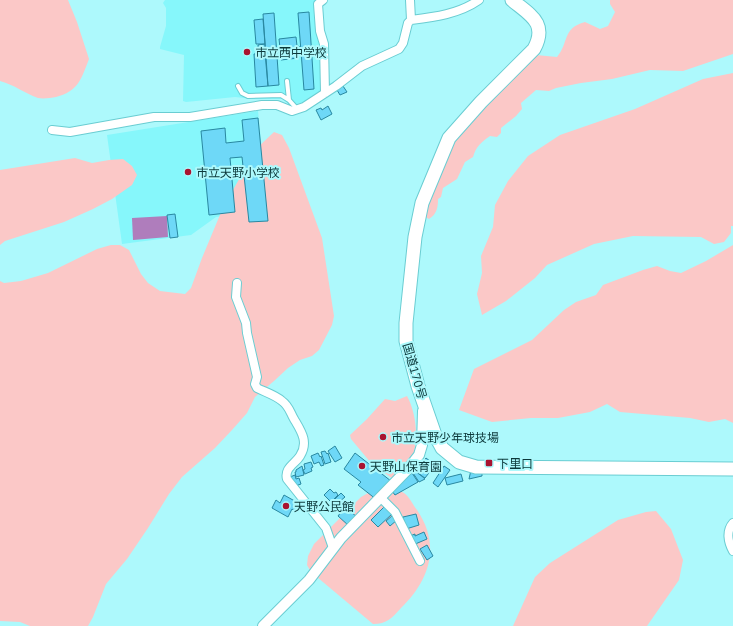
<svg xmlns="http://www.w3.org/2000/svg" width="733" height="626" font-family="'IBM Plex Sans','Noto Sans JP',sans-serif">
<style>
.built{fill:#86f7fb}
.green{fill:#fbc8c7}
.water{fill:#af7dbc}
.building{fill:#6ed8f7;stroke:#2988a1}
.lines{fill:none;stroke-linecap:round;stroke-linejoin:round}
.service-casing{stroke:#6acdd2;stroke-width:6}
.minor-casing{stroke:#6acdd2;stroke-width:10}
.tertiary-casing{stroke:#6acdd2;stroke-width:12}
.trunk-casing{stroke:#6acdd2;stroke-width:15}
.service{stroke:#fff;stroke-width:4}
.minor{stroke:#fff;stroke-width:8}
.tertiary{stroke:#fff;stroke-width:10}
.trunk{stroke:#fff;stroke-width:13}
.poi-dot{fill:#a91330;stroke:#adf9fc;stroke-width:1.5}
.labels{text-anchor:middle;dominant-baseline:central;stroke-width:4;stroke-linejoin:round;paint-order:stroke}
.poi-label{font-size:12px;fill:#0c383a;stroke:#adf9fc;text-anchor:start}
.street-label{font-size:12px;fill:#0c383a;stroke:#adf9fc}
</style>
<rect width="100%" height="100%" fill="#adf9fc"/>
<path class="built" d="M165 0H318L322 48 323 88 319 93 303 103 290 105 282 99H254L235 97 186 102 183 101 184 55 160 49V47L166 26V8L163 3Z
M258 111 268 210 216 217 191 235 122 244 107 135Z"/>
<path class="green" d="M0 0H68L77 22 89 59C81 79 79 91 56 97 51 98 43 99 38 98 24 93 15 85 0 81Z
M610 0H733V54L683 71 650 70 612 79 581 83 556 88 549 91 536 90 521 103 522 109 516 116 501 128V133L497 137 490 136C481 142 476 147 473 157L465 162 457 179 443 188 441 197 438 199C438 207 437 214 429 219L424 216 451 143 477 112 536 55 557 57C569 43 562 28 585 22L600 29 608 26 615 12 610 4Z
M733 73V226H731V233L724 242 714 244 701 237 633 236 594 244 547 265 535 278 506 301 482 315 477 294 482 273 481 256 493 227 495 205 508 181 528 156 560 135 635 109 703 79Z
M274 132 282 135 289 148 322 238 334 316 332 325 319 350 312 356 300 360 288 368 274 381 255 397 247 413 232 430 215 448 182 477 169 494 148 528 127 559 106 584 93 617 88 626H30L20 622 0 621V281L4 283 21 281 48 273 97 249 111 245H120L129 250 141 274 148 283 160 291 185 294 191 288 202 258 222 210 233 190 256 149Z
M75 158 92 163 109 160 123 159 132 166 137 175 132 185 112 199 93 209 64 222 5 241 0 245V170Z
M733 245V423L725 419 709 422 690 418 620 412 607 404 590 412 558 418H531L492 422 459 410 474 369 532 340 564 310 576 302 596 295 603 285 643 270 657 266 670 271 681 273 706 261Z
M407 396C417 414 420 446 409 464 405 470 398 475 393 479L371 463 351 439 350 435 367 419 385 399 395 401Z
M377 488C385 489 396 488 404 493 409 496 413 505 417 510 441 545 430 580 401 608 392 618 387 624 373 624L311 572 307 565 308 556 314 544 361 497Z
M656 511 671 529 683 560 679 580 647 626H513L535 577 550 563 618 520 646 512Z"/>
<path class="water" d="M167 216 168 237 133 240 132 218Z"/>
<path class="building" d="M309 12 314 89 304 90 298 13Z
M274 13 279 85 268 86 263 14Z
M263 19 265 44H256L254 20Z
M296 37 297 46H299L300 50H297L298 58 281 60 280 52H278L277 48H280L279 39Z
M265 44V52L258 53V45Z
M265 53 268 86 256 87 254 54Z
M343 86 347 92 340 95 337 90Z
M328 106 332 114 321 120 316 110 321 108 322 110Z
M258 118 268 221 249 222 242 157 230 158 235 212 209 215 201 131 225 128 226 143 244 141 242 120Z
M175 214 178 237 170 238 167 215Z
M335 446 342 458 335 462 328 451Z
M325 451 327 454 328 453 331 462 325 464 321 452Z
M318 453 320 457 321 456 324 465 321 466 319 462 314 464 311 456Z
M355 453 391 481 377 500 358 485 361 482 344 469Z
M426 458 435 465 425 478 416 472Z
M311 462 313 467 311 468 312 471 305 474 303 470 305 469 304 464Z
M302 466 304 475 296 477 295 472H296V470Z
M444 466 450 470 438 487 433 483Z
M471 470 482 471V476L469 479Z
M416 471 425 479 419 482 413 473Z
M412 473 418 482 395 495 392 491Z
M461 474 463 481 447 485 445 478Z
M295 475 296 479 299 478 301 484 293 487 290 477Z
M330 489 334 493 336 492 338 495 331 502 324 495Z
M341 493 345 497 339 502 344 507 340 511 331 503Z
M284 495 300 504 296 512 292 509 288 517 272 508 276 500 280 503Z
M345 507 357 517 349 526 338 516Z
M384 507 392 514 378 527 371 520Z
M416 514 419 525 406 529 403 517Z
M393 515 397 520 390 526 386 521Z
M424 532 427 539 413 545 410 536 415 534V536Z
M427 545 433 556 427 560 420 549Z"/>
<g class="lines">
<g class="service-casing">
<path id="service" d="M287 81 289 100
M238 86 242 93 248 96 281 95 289 100 297 109"/>
</g>
<g class="minor-casing">
<path id="minor" d="M323 0 318 4 320 31 324 44 325 93
M410 0 411 20
M52 130 70 132 154 117H190L262 105H277L292 111 304 107 336 86 362 66 399 49 403 43 408 23 411 20C435 17 459 14 479 0
M237 283 236 297 246 323 247 333 257 377 255 384 257 388C265 392 275 395 282 401 289 406 290 412 294 419 301 431 309 442 300 456 295 464 284 468 287 479L326 528 333 548
M380 497 395 512 420 561
M733 523C726 531 728 542 733 551"/>
</g>
<g class="tertiary-casing">
<path id="tertiary" d="M263 626 309 580 341 538 408 469 419 455 422 445 423 411 426 408"/>
</g>
<g class="trunk-casing">
<path id="trunk" d="M512 0C530 15 548 23 534 49L481 102 449 138 422 203 415 237 406 323V341L418 386 435 435 442 448 459 462 476 467 733 469"/>
</g>
<use href="#service" class="service"/>
<use href="#minor" class="minor"/>
<use href="#tertiary" class="tertiary"/>
<use href="#trunk" class="trunk"/>
</g>
<g class="poi-dot">
<circle cx="247" cy="52" r="4"/>
<circle cx="188" cy="172" r="4"/>
<circle cx="383" cy="437" r="4"/>
<rect x="485" y="459" width="8" height="8" rx="2"/>
<circle cx="362" cy="466" r="4"/>
<circle cx="286" cy="506" r="4"/>
</g>
<g class="labels">
<g class="poi-label">
<text x="255" y="52">市立西中学校</text>
<text x="196" y="172">市立天野小学校</text>
<text x="391" y="437">市立天野少年球技場</text>
<text x="497" y="463">下里口</text>
<text x="370" y="466">天野山保育園</text>
<text x="294" y="506">天野公民館</text>
</g>
<g class="street-label">
<text transform="translate(415 371) rotate(74)">国道170号</text>
</g>
</g>
</svg>
